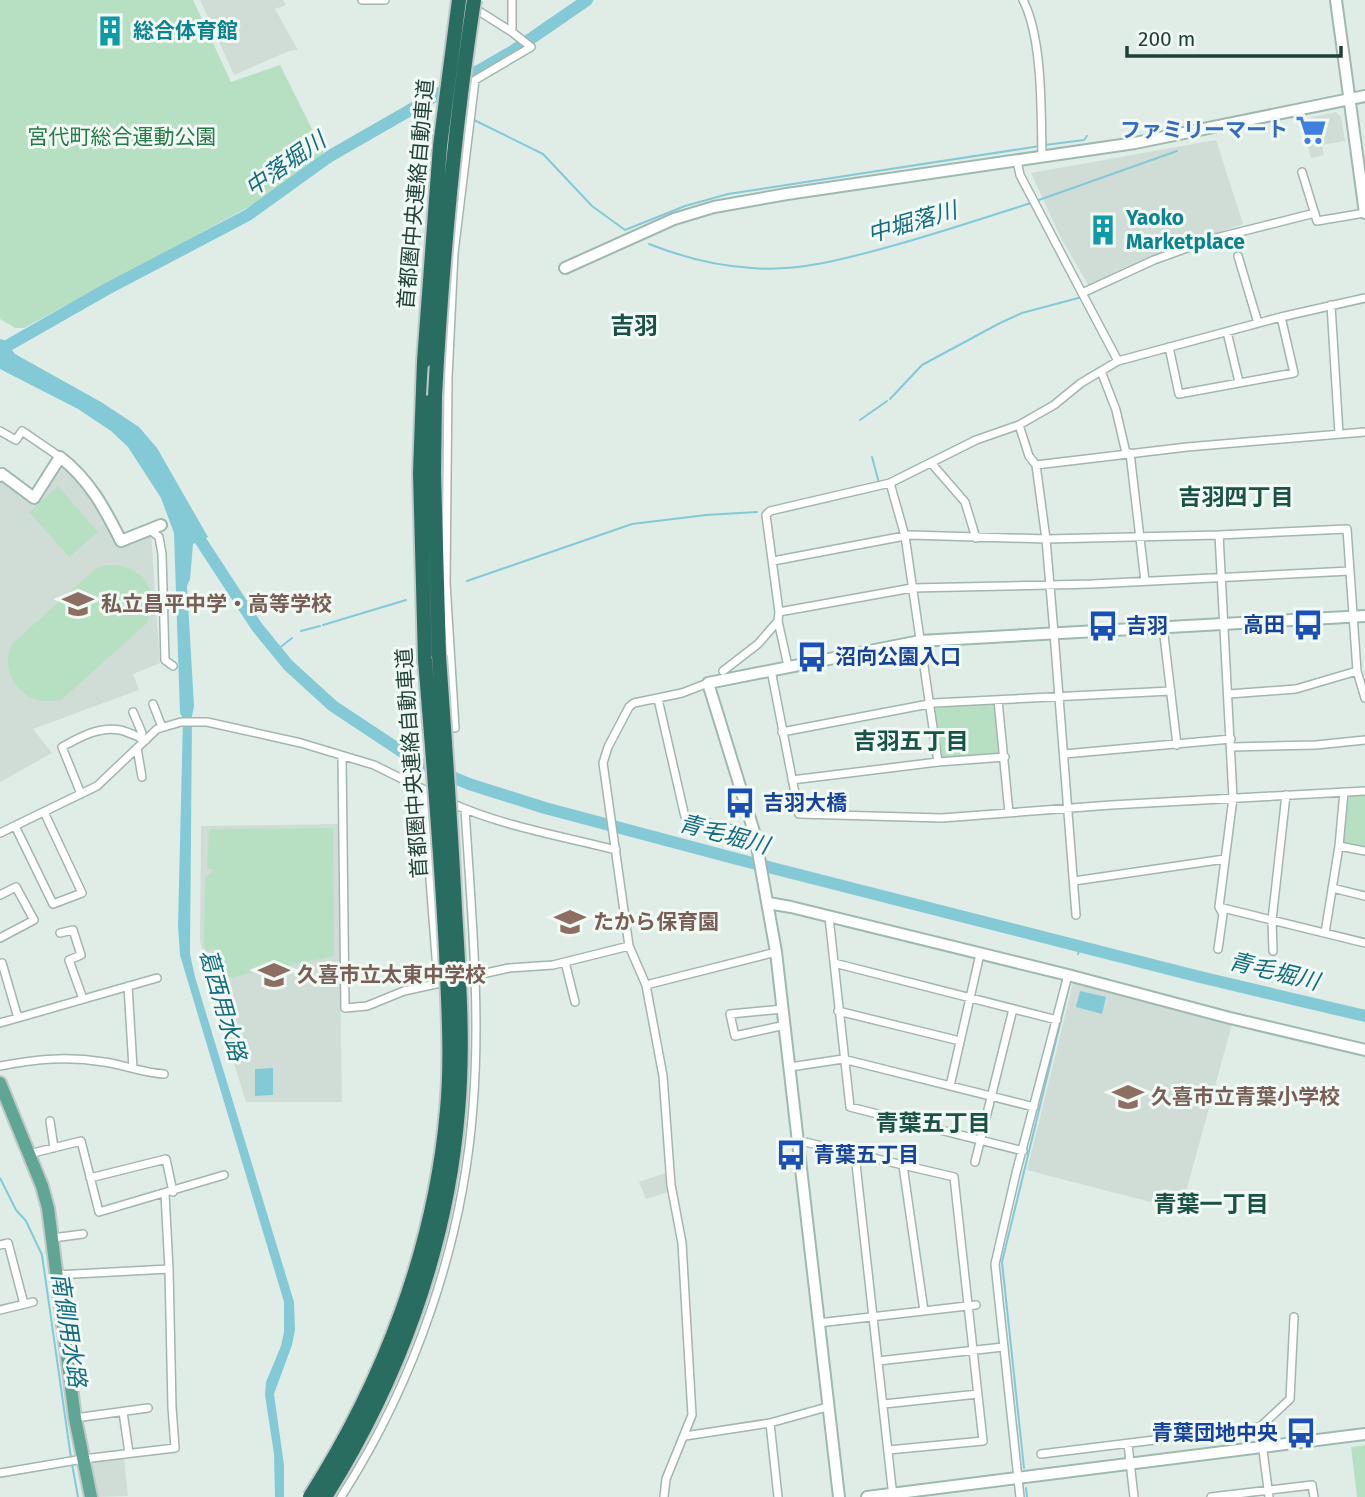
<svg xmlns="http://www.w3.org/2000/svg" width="1365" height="1497" font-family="'Fira Sans','Noto Sans JP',sans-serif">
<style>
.built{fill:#cfddd6}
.green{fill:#b7e0c3}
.water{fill:#84c9d6}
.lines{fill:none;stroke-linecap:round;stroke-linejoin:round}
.stream{stroke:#84c9d6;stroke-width:2}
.river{stroke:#84c9d6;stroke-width:12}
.street-casing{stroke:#a2b5af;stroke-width:10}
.secondary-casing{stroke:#9eb9b0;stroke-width:14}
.primary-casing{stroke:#c0c9c7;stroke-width:16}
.highway-casing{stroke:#c0c9c7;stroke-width:18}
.street{stroke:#fff;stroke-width:7}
.secondary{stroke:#fff;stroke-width:10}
.primary{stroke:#61a695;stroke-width:12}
.highway{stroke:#296d60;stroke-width:14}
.highway-bridge-casing{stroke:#c0c9c7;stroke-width:18;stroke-linecap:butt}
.highway-bridge{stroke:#296d60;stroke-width:14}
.labels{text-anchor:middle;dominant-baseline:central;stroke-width:6;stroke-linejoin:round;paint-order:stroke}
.culture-label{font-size:21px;font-weight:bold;fill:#0d838f;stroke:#f1f9f5;text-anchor:start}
.shop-label{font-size:21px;font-weight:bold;fill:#366cbe;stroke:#f1f9f5;text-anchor:end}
.park-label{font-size:21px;fill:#267947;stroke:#f1f9f5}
.street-label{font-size:21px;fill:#1f3f37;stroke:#f1f9f5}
.education-label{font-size:21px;font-weight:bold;fill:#785e54;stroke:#f1f9f5;text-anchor:start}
.transit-label{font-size:21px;font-weight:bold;fill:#164399;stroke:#f1f9f5;text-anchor:start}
.water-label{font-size:23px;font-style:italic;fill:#156c7f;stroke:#f1f9f5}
.neighbourhood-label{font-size:23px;font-weight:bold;fill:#1a5245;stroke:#f1f9f5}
.quarter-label{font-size:24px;font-weight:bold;fill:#1a5245;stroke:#f1f9f5}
</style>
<rect width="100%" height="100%" fill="#e0ede7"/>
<path class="built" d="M200 0H283L286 5 275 9 298 50 289 51 234 75Z
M1336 112 1341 117 1345 141 1322 145 1324 155 1311 158 1301 120Z
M1216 140 1243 224 1190 243 1090 288 1061 238 1031 173Z
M60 461 87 487 121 545 151 534 160 663 133 674 139 690 33 729 52 753 0 782V478L36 500Z
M338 824 342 1102H246L212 993 200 940 201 826Z
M1073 983 1232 1024 1181 1210 1027 1170Z
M665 1173 668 1192 646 1199 639 1182Z
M124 1457 128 1496 95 1497 87 1462Z"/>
<path class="green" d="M0 0H193L231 82 280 65 324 153 258 202 24 328H15L0 319Z
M58 486 98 532 69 557 29 512Z
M109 565H119L133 570 143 577 149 588 152 600 150 614 146 624 61 700C52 701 41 702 32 698 12 689 2 664 12 644L96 568Z
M993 703 996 706 998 754 943 759 933 711 936 708Z
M1365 795V849L1342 843 1349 796Z
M333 828 334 956 224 979 216 949 206 951 204 944 205 877 214 870 207 868 209 829Z
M1365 1445V1497H1357L1351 1447Z"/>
<path class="water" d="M0 339 4 340 15 354 101 402 139 427 157 448 208 537 193 544 190 579 187 586 194 706 192 716 190 954 195 977 294 1302 295 1330 292 1345 274 1394 284 1465V1497H275L274 1454 265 1395 266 1382 281 1346 284 1332V1302L180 955 178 926 183 718 180 713 174 533 161 498 128 447 111 431 78 409 0 369Z
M1080 991 1106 997 1102 1014 1076 1007Z
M273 1068V1095L255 1096V1069Z"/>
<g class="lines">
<path class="stream" d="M474 120 543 154 592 206 625 230 685 206 728 194 1040 146
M1045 145 1084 140 1087 136
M1036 201 1177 151
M649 244C682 257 716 266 752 268 798 272 844 259 888 247 936 234 983 218 1031 203
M1087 295 1136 272
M890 399 922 365 1000 323 1022 313 1082 297
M860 420 887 401
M872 457 879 483
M467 581 632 524 706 515 757 512
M323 625 406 600
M301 631 320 626
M277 650 292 638
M1078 954 1080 946
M0 1178 16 1210 26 1221 42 1255 71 1458
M72 1464 78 1497
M1024 1468 1002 1262 1070 983
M1026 1488 1027 1497"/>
<path class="river" d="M0 350 107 289 248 215 330 156 513 51 587 0
M193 529 257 627 288 665 311 686 333 706 419 763 469 784 545 808 737 859 1200 977 1365 1016"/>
<g class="street-casing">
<path id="street" d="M362 0H385
M512 0V32
M1023 0C1043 39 1041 113 1042 157
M1017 161 1020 175 1082 293 1154 260 1212 239 1315 213
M1302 172 1317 221 1365 213
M1238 256 1258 323
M1082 293 1118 361
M1331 305 1339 434
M1227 332 1239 382
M1169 347 1179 394 1294 373 1281 317
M1101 371 1116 410 1126 453
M1019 425 1029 456 1036 465 1046 539 1054 633 1076 915
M0 431 16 440 22 431 60 457
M1130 453 1145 581
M932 464 965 502 976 538
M1036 465 1187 447 1365 432
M890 483 905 536 938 762
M149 529 159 537 162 554 165 660 173 666
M773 561 910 535 1046 539 1219 535 1347 529 1357 671 1296 689 1229 694
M779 612 912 588 1092 584 1350 571
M1163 627 1177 745
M788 666 778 621 779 612 766 515 770 511 890 483 976 440 1019 425 1054 405 1081 383 1118 361 1281 317 1365 298
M771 670 799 814 942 818 1111 805 1365 791
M723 671 758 644 778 621
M1357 671 1365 698
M658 699 685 817 755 835
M998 700 1009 813
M153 704 162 727
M133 712 142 733 140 738
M455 728 446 583 448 378 454 253 475 80 531 47 512 32 474 8
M782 732 934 703 1171 691
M1232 747 1316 745 1365 740
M137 748 142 777
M1064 754 1231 739
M342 756 345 1008 367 1006 404 991 509 968 553 965 629 946
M792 780 938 762 1005 757
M423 789 438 983
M81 794 62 747C80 737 99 726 120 730 129 732 138 737 146 740
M449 802C501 826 561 836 616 850
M15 826 53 904 82 893 44 812
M0 833 97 786 157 729 181 722H207L301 743 374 765 435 795
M1339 846 1365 851
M1074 881 1225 859
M1332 888 1365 896
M0 895 16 887 34 920 0 938
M1219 907 1365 943
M829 917 850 1107 1023 1151
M60 933 73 930 81 955 69 960 83 999
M1325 933 1339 846 1344 792
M1218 949 1223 914 1219 907 1233 798 1219 535
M1273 951 1272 920 1286 795
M565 962 575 1002
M834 963 1057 1020
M0 964 2 963 18 1018
M646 985 776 952
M128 986 133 1068
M783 1009 730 1014 735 1036 785 1025
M838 1011 960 1041
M0 1023 157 978
M0 1066C37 1059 67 1056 104 1062 125 1065 143 1073 164 1074
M790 1067 843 1059 1034 1107
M950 1086 980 954
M50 1121 54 1148
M805 1142 954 1177 983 1441 888 1450
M29 1154 81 1141 99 1212 224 1175
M855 1155 893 1497
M975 1162 1013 1009
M903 1166 924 1311
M90 1178 166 1159 173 1192
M53 1238 83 1234
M0 1245 8 1243 24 1304
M56 1275 169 1269 165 1194
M0 1310 33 1302
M818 1323 976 1305
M878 1361 1003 1347
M884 1404 978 1394
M123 1412 129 1453
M75 1418 148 1408
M770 1423 778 1497
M685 1436 770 1423 827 1407
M1128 1444 1134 1497
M1041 1454 1260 1427
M0 1473 83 1459 175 1448 172 1407 169 1269
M341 1497C415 1382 463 1243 473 1107 481 1008 471 908 465 809
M664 1497 666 1479 692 1415 682 1243 671 1185 663 1076 646 985 629 946 603 763 608 747 629 707 634 703 682 693 708 683
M1020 1497 995 1264 1016 1173 1068 975
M1211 1497 1312 1485 1314 1497
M1269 1497 1260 1427 1290 1399 1294 1317"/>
</g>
<g class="secondary-casing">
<path id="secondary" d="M1336 0 1365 213
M565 268 674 219 714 207 787 194 1135 143 1365 96
M0 476 2 474 34 498 60 457C89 479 105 509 121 541L161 525
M768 903 791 907 1068 975 1230 1018 1365 1050
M839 1497 776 952 755 835 708 683 920 641 1365 616
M867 1497 1365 1434"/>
</g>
<g class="primary-casing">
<path id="primary" d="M0 1083 42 1186 48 1208 75 1418 91 1497"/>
</g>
<g class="highway-casing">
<path id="highway" d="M424 361 420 473 425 660
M435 396 434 474 439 656"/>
</g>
<use href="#street" class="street"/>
<use href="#secondary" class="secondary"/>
<use href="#primary" class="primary"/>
<use href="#highway" class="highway"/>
<g class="highway-bridge-casing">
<path id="highway-bridge" d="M424 361 440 146 459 0
M435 396C442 263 454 131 474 0
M310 1497C384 1381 435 1248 447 1110 452 1057 448 1004 446 951 441 854 433 757 425 660
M325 1497C398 1381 447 1248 458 1111 464 1044 459 977 455 910 451 825 445 741 439 656"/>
</g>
<use href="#highway-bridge" class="highway-bridge"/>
</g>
<defs>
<g id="building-bare" transform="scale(2.415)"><path d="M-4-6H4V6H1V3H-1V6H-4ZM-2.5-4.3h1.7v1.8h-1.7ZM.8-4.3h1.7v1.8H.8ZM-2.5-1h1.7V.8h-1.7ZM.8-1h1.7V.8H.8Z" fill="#0f9aa8" stroke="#f1f9f5" stroke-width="2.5" paint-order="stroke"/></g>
<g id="supermarket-bare" transform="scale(2.415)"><path d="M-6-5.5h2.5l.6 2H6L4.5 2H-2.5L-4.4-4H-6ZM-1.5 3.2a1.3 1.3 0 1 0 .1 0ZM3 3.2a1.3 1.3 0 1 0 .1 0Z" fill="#3f7fe0" stroke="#f1f9f5" stroke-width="2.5" paint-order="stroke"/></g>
<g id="school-bare" transform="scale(2.415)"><path d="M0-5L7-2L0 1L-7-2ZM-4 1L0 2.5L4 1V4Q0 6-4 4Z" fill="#8d6e63" stroke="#f1f9f5" stroke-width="2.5" paint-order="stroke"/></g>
<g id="bus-bare" transform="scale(2.415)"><path d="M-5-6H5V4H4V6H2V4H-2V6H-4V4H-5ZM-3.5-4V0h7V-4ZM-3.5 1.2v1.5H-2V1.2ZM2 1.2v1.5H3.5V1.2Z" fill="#1a4fb4" stroke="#f1f9f5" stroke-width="2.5" paint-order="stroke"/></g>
</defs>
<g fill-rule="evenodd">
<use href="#building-bare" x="110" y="31"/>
<use href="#supermarket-bare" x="1311" y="130"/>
<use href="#building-bare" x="1103" y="230"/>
<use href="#school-bare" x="78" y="604"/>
<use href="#bus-bare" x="1308" y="625"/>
<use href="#bus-bare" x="1103" y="626"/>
<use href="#bus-bare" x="812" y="657"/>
<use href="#bus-bare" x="740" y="803"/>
<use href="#school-bare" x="570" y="922"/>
<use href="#school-bare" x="274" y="975"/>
<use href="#school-bare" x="1128" y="1097"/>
<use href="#bus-bare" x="791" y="1155"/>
<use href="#bus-bare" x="1301" y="1433"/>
</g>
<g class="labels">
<g class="culture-label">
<text x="133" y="31">総合体育館</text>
<text x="1126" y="218">Yaoko<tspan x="1126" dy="24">Marketplace</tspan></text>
</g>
<g class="shop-label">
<text x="1288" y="130">ファミリーマート</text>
</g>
<g class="park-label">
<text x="122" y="137">宮代町総合運動公園</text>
</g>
<g class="street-label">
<text transform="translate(416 194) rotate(-85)">首都圏中央連絡自動車道</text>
<text transform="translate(412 763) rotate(-94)">首都圏中央連絡自動車道</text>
</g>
<g class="education-label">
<text x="101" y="604">私立昌平中学・高等学校</text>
<text x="593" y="922">たから保育園</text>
<text x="297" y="975">久喜市立太東中学校</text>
<text x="1151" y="1097">久喜市立青葉小学校</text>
</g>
<g class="transit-label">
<text x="1285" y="625" text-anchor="end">高田</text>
<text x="1126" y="626">吉羽</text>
<text x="835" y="657">沼向公園入口</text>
<text x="763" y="803">吉羽大橋</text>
<text x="814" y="1155">青葉五丁目</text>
<text x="1278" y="1433" text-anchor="end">青葉団地中央</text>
</g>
<g class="water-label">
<text transform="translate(285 164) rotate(-35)">中落堀川</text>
<text transform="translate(912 222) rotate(-16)">中堀落川</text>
<text transform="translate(724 834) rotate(15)">青毛堀川</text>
<text transform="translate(1274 971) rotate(14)">青毛堀川</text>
<text transform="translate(223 1005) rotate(74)">葛西用水路</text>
<text transform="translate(69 1330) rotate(81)">南側用水路</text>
</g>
<g class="neighbourhood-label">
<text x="1236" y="497">吉羽四丁目</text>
<text x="911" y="741">吉羽五丁目</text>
<text x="933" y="1123">青葉五丁目</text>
<text x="1211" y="1204">青葉一丁目</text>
</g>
<g class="quarter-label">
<text x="634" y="326">吉羽</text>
</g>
</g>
<path d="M1127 46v10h214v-10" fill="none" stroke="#1f3f37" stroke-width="3.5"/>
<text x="1138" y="46" font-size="21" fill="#1f3f37" stroke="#f1f9f5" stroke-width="5" paint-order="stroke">200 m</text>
</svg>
